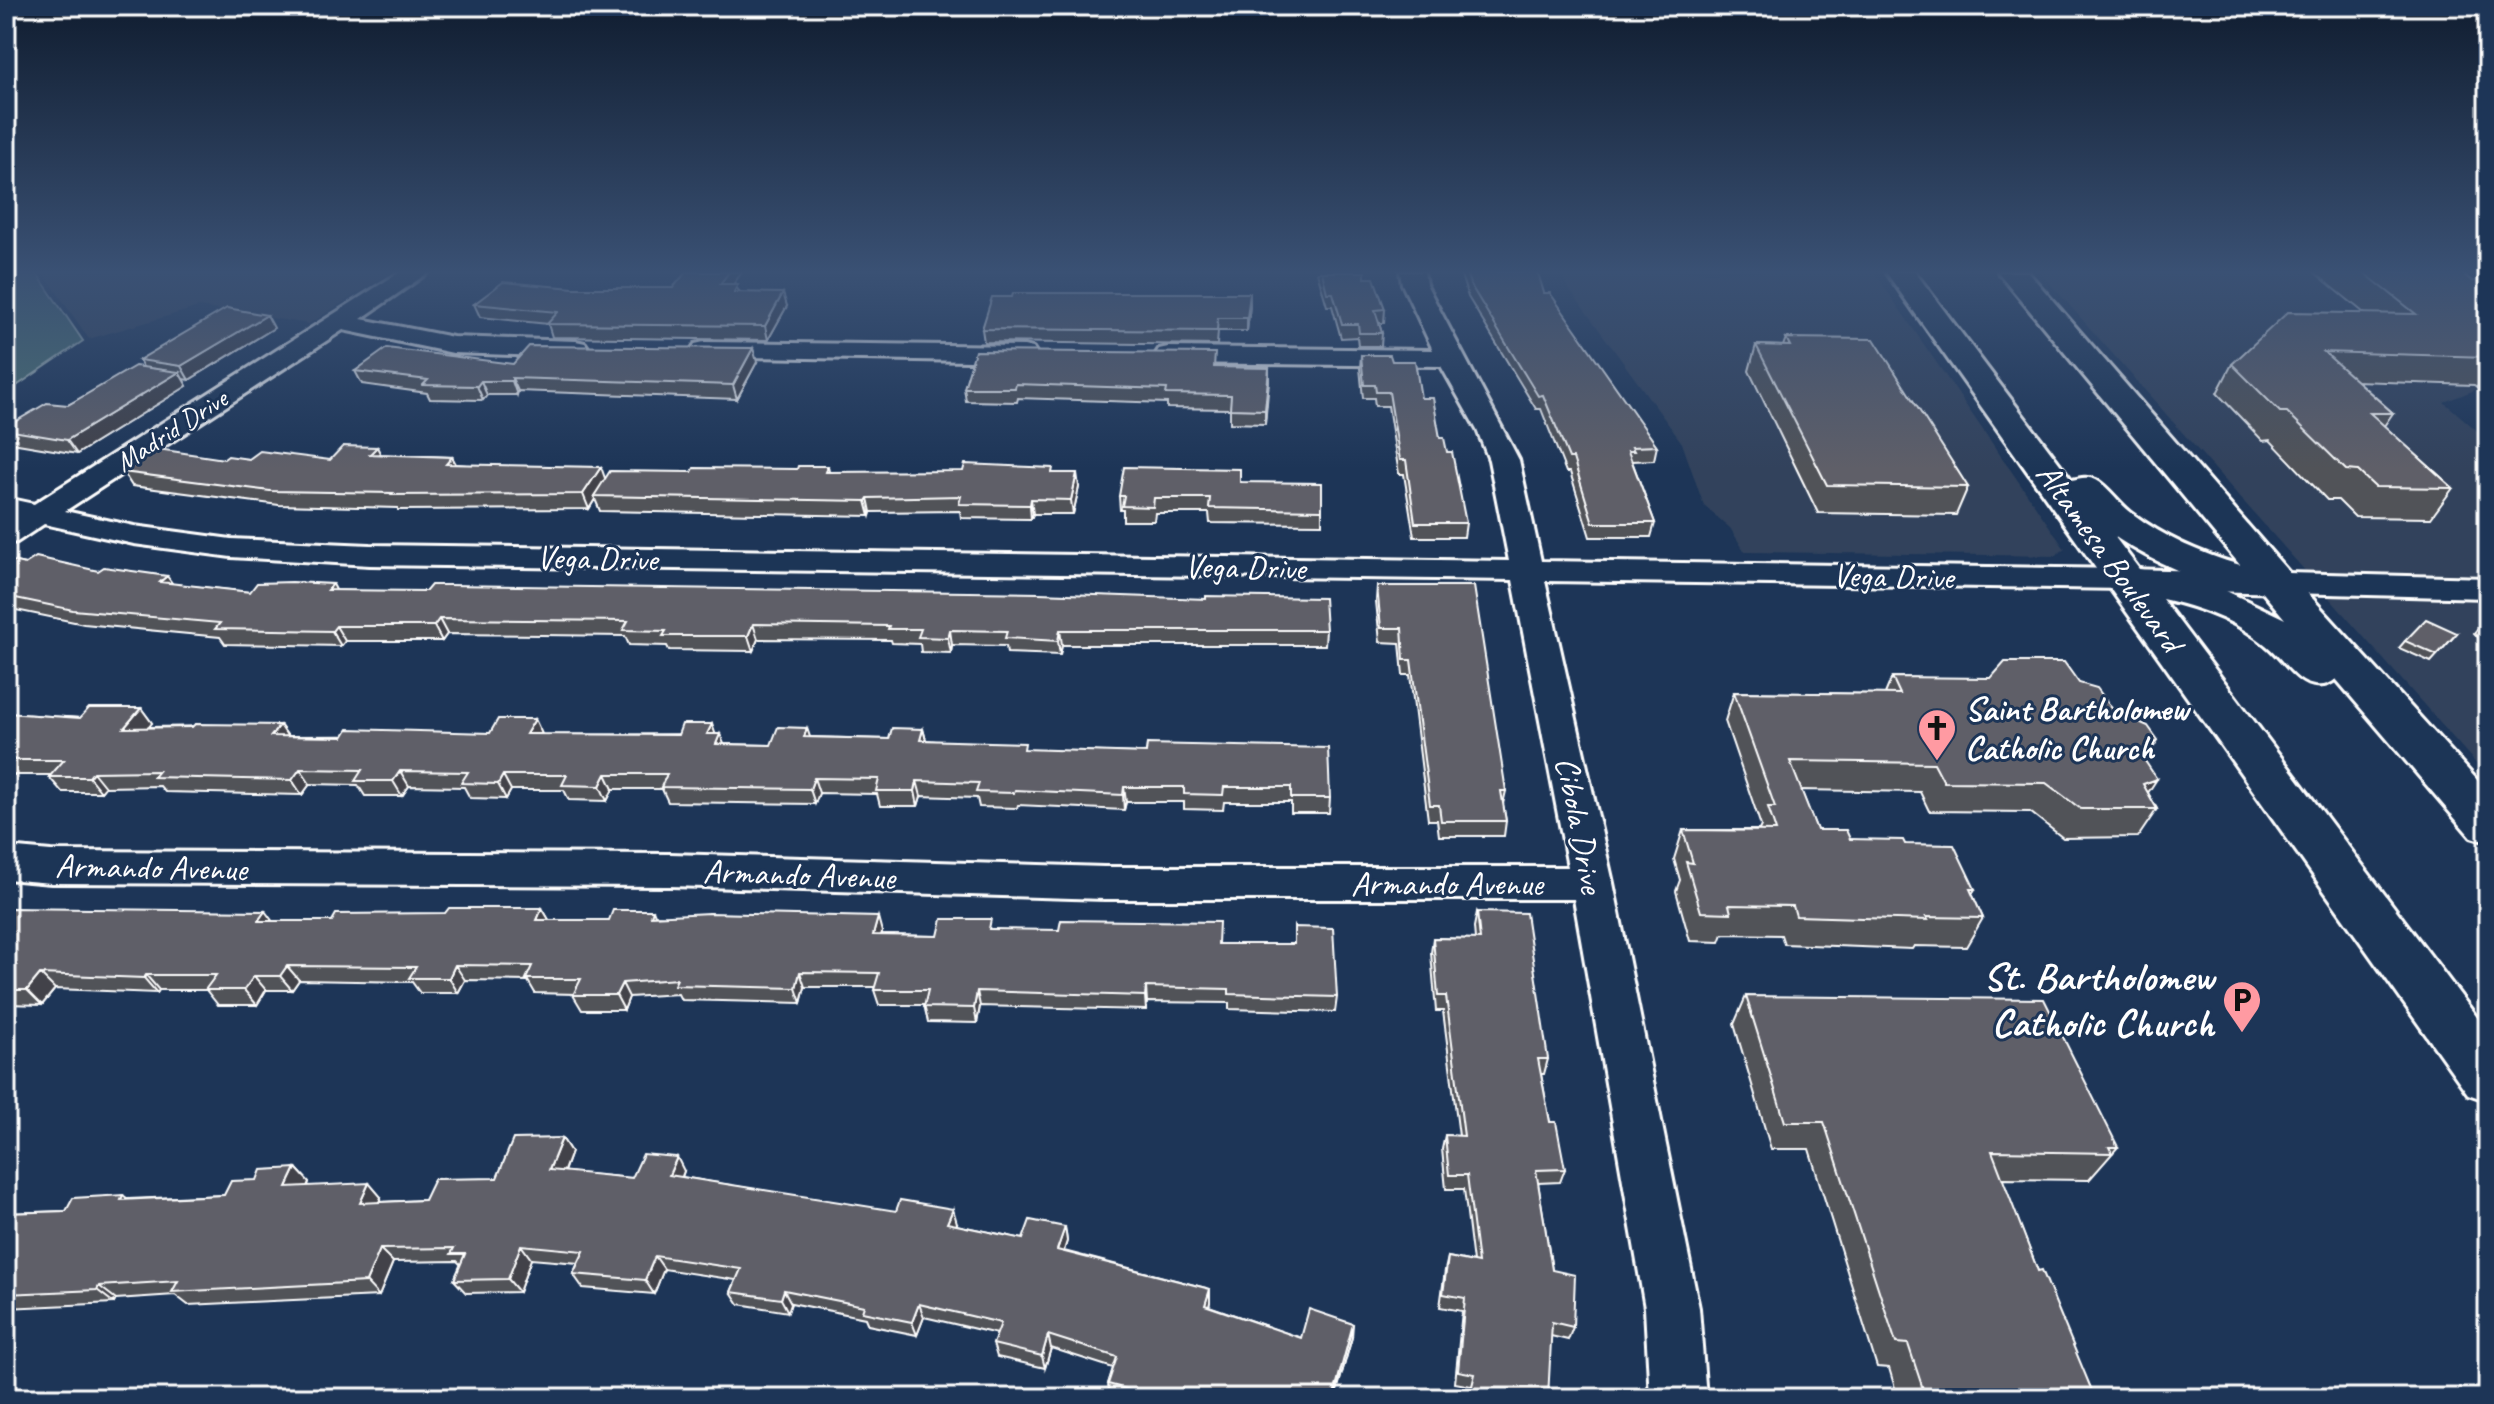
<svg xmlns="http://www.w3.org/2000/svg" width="2494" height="1404" font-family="Caveat,sans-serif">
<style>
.built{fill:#30425c}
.green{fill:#4c7071;stroke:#a6b8b8;stroke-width:2}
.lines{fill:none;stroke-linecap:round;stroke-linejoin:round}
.minor-casing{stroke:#fff;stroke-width:6}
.major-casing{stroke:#fff;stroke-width:6}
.minor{fill:#1d3557;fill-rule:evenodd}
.major{fill:#1d3557;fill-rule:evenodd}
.wall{fill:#515259;stroke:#fff;stroke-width:2}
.shaded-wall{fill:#424249;stroke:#fff;stroke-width:2}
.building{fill:#5e5f68;stroke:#fff;stroke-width:2}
.labels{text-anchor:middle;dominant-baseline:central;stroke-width:6;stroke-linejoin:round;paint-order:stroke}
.far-street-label{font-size:28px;fill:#fff;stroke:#1d3557}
.street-label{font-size:34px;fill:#fff;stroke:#1d3557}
.poi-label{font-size:34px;font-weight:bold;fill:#fff;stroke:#1d3557;text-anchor:start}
.near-poi-label{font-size:40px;font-weight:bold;fill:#fff;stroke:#1d3557;text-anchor:end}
</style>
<rect width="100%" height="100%" fill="#1d3557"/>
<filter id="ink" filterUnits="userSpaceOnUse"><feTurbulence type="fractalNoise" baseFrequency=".0125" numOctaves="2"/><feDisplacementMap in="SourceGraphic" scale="16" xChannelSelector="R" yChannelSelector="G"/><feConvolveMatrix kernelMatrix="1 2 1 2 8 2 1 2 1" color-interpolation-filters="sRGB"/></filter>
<g filter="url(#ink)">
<path class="built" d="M43 272H392L309 324 199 307 89 339Z
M1561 272H1874L2065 549 2054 556 1745 552 1730 528 1704 506 1682 443 1567 286Z
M2040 272H2449L2488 385 2444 402 2488 440V777Z"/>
<path class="green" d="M6 272H36L83 341 6 393Z"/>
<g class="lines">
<g class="minor-casing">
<path id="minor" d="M400 272H429L361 319 453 337 576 341 585 343 589 349 585 355 576 357 453 353 343 330 65 511 134 526 231 539 370 545 1509 561 1489 460 1477 430 1441 366 1168 363 1159 361 1155 355 1159 349 1168 347 1433 350 1402 284 1400 272H1424L1426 284 1519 460 1541 561 2126 569 2488 578V598L2126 589 1545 581 1613 883 1699 1308 1706 1398H1650L1645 1308 1574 899H1104L670 886 51 883 6 879V847L51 851 670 854 1104 867H1568L1513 580 370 565 231 557 134 544 44 524 17 542 6 544V521L12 517 6 516V498L34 504Z
M704 342 1024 346 1033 348 1037 354 1033 360 1024 362 695 356 691 350 695 344Z"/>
</g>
<g class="major-casing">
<path id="major" d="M1886 272H1915L2072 480C2080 478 2088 476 2096 480 2109 487 2120 505 2133 514 2165 538 2202 554 2240 565L1998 272H2028L2292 576 2488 792V842L2471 837 2336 679C2328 686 2318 687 2307 683 2293 677 2279 655 2266 645 2236 620 2198 607 2162 599L2488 1032V1101L2468 1094ZM2114 536C2144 557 2224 597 2259 588L2285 619 2222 589 2139 569Z"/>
</g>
<use href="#minor" class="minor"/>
<use href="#major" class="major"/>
</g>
<path class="wall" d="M686 272H742L733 284 740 292 787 306 768 340 552 337 548 324 480 317 474 304 574 288H673Z
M1317 272H1365V278L1385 309 1384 323H1379L1382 333 1381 346H1358L1357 337 1341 338 1332 306H1327Z
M1460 272H1536L1544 293 1657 446 1654 460 1632 461 1655 523 1651 537H1590L1570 472H1566L1541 409H1536L1468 297Z
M1589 272H1641V273Z
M2314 272H2460L2472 281H2488V396L2474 385 2357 381 2393 413 2384 426 2453 488 2431 518 2355 517 2338 500H2327L2270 440 2263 441 2217 393 2232 364 2364 313Z
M1250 293V306L1247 331H1218L1217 345 984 342 982 329Z
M274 328 189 380 183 379 187 386 77 454 12 443 6 434V427L68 405 143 367 139 360Z
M1786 338 1968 487 1956 515 1818 513 1749 371 1756 345 1783 346Z
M1361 355 1392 361 1421 398 1447 452 1466 523 1464 537H1414L1404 474H1399L1388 406H1375L1374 398H1363L1360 368Z
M757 362 737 399 518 391 517 395H487L483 400 430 399 427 393 362 384 355 371 513 364Z
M1215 367 1269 368 1265 424 1230 423V409L1167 408V403L1018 398 1017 402 966 401 964 388Z
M377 447 380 454 452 457 456 464 605 478 692 472 797 469 828 466 829 472 1053 473 1079 487 1073 514H1033L1031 519 961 518 960 511 871 512 870 516 600 511 595 499 589 509 398 510V508L279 505 132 486 123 472 224 459 330 460Z
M1240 482 1322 510V524L1210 523 1209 513H1155L1154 521H1123V510H1120L1119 496Z
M6 560 25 564 98 571 172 584 250 592 333 584 336 590 1326 630 1325 645H1062L1060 655 1007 653 1006 646 952 645 951 653 921 652 920 644 892 643 891 640 758 639 753 651 669 650 667 646 629 645 625 636 447 634 442 641H345L341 646 225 644 220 637 84 624 6 608Z
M1377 586 1506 791 1503 804 1506 821 1504 836H1439L1437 820H1428L1410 675H1403L1400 643 1380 642 1376 601Z
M2488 616V648L2474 633Z
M2457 633 2431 662 2399 648 2405 641Z
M1892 677 2079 683 2145 761 2148 793 2157 809 2138 837 2063 838 2030 812 1929 811 1920 792 1801 790 1817 830 1850 839 1905 844 1975 889 1972 894 1983 918 1966 947 1914 946 1912 949 1784 944 1781 935 1723 934 1720 942 1690 941 1676 891 1680 880 1674 859 1683 830H1759L1761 826 1725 721 1734 692 1885 694Z
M141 708 152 723 148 727 280 725 288 736 716 734 724 744 771 745 810 737 889 739 923 729 926 740 1026 750 1146 753 1147 744 1330 798 1329 813H1291V802H1224L1223 810 1184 809V802H1126L1124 810 1018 805 1017 808 979 807 977 798 921 796 918 806H880L877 794 819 793 815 804 668 802 662 789H613L607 801 569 800 564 790H511L506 799 470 798 464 787 409 786 402 796H365L358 785 310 784 302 795 165 792 160 786 105 787 101 792H62L49 777 50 775H6V713L80 718Z
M6 908 273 921H332L542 908 549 920H609L653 910 655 915 882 932 881 935 938 936 993 929 1219 944H1294V927L1337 997 1335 1012 1229 1009V1003L1147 1002 1146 1010 980 1006 977 1023 928 1022 924 1005H879L874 990 875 987H805L801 1003 681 1000 678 994 629 997 624 1010H582L573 995 574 994 535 993 528 981 465 980 458 993H420L412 982 299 980 292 990H266L257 1005H218L206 990H159L157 993 55 989 42 1005 6 1004Z
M1477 912 1548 1059 1544 1074H1541L1550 1122 1565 1169 1560 1182 1538 1183 1552 1270 1573 1327 1568 1340 1551 1336 1471 1386 1455 1383 1462 1311 1440 1307 1445 1270 1448 1257 1473 1262 1464 1189H1446L1442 1149 1445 1135 1459 1136 1443 1011H1436L1431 953 1433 938 1475 939 1474 927Z
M1746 996 2118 1147 2089 1180 2002 1179 2038 1271 2095 1398H1898L1889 1368 1877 1367 1809 1149H1771L1734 1024Z
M562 1138 571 1152 564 1172 632 1178 684 1171 682 1177 957 1223 956 1225 1023 1239 1065 1227 1067 1241 1064 1251 1210 1289V1302L1209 1306 1301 1338 1352 1337 1335 1398H1118L1110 1396 1108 1384 1113 1368 1051 1348 1045 1368 997 1357 993 1344 997 1334 924 1317 917 1335 868 1325 865 1318 791 1303 788 1312 739 1304 731 1292 736 1280 664 1269 654 1294 583 1288 573 1274 578 1263 531 1259 519 1292 466 1293 454 1280 461 1265 457 1261 393 1262 379 1296 188 1305 175 1295 116 1299 114 1303 6 1308V1213L66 1211 123 1195 128 1199 224 1195 257 1180 296 1168 309 1182 308 1186 381 1197 379 1202 424 1200 497 1178Z"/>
<path class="shaded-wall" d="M729 272H742L724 297 720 284Z
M783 293 787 306 768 340 765 326Z
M1250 293V306L1247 331V318Z
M267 315 274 328 189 380 181 366Z
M753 348 757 362 737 399 733 385Z
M1269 368V382L1265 424V410Z
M179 372 187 386 77 454 67 440Z
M512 378 518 391 517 395 512 381Z
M481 381 487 395 483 400 477 386Z
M377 447 384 461 370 454Z
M452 457 459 471 446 464Z
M601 467 606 481 594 496 595 499 589 509 583 494Z
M1077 473 1079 487 1073 514 1071 500Z
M868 498 871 512 870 516 866 501Z
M1031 499 1033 514 1031 519 1030 505Z
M167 576 177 590 160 582Z
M439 619 447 634 442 641 434 626Z
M753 624 758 639 753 651 748 636Z
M336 626 345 641 341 646 332 631Z
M950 630 952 645 951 653 948 638Z
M1060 630 1062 645 1060 655 1058 641Z
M141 708 152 723 136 743 124 728Z
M535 719 542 734H526Z
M712 724 717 739 707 734Z
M280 725 290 740 271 736Z
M807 728 812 743 804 737Z
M923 729 927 744 920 740Z
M720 734 726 749 716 744Z
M2158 740 2140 769 2141 755Z
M300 769 310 784 302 795 292 780Z
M400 771 409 786 402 796 393 781Z
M93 772 105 787 101 792 89 777Z
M606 774 613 789 607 801 600 786Z
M503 775 511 790 506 799 498 784Z
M814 778 819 793 815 804 810 789Z
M2157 779 2138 808 2143 784Z
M917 781 921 796 918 806 915 791Z
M1124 787 1126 802 1124 810 1123 795Z
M542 908 551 923 537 920Z
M265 911 276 926 258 921Z
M878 917 882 932 877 950 873 935Z
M455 965 465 980 458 993 449 978Z
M287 966 299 980 292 990 280 976Z
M800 972 805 987 801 1003 796 988Z
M40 974 55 989 42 1005 27 990Z
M146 975 159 990 157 993 144 978Z
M254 976 266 990 257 1005 244 990Z
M622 983 629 997 624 1010 616 995Z
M1146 987 1147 1002 1146 1010 1145 996Z
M977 991 980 1006 977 1023 974 1008Z
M562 1138 571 1152 559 1184 549 1170Z
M677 1157 684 1171 677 1189 669 1175Z
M296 1168 309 1182 301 1201 287 1187Z
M369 1183 381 1197 373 1217 360 1203Z
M953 1209 957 1223 952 1237 947 1223Z
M1065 1227 1067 1241 1060 1263 1057 1250Z
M521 1245 531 1259 519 1292 508 1279Z
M380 1249 393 1262 379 1296 366 1282Z
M655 1256 664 1269 654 1294 645 1280Z
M99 1286 116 1299 114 1303 97 1290Z
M1210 1289V1302L1206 1318 1205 1305Z
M784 1290 791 1303 788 1312 781 1299Z
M919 1304 924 1317 917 1335 912 1322Z
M1353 1324 1352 1337 1335 1398H1333Z
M1048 1335 1051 1348 1045 1368 1042 1356Z"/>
<path class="building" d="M686 272H729L720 284H738L734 292 783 293 765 326 547 324 558 312 474 304 503 282 574 288H673Z
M1322 272H1365V278H1374L1385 309 1375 310 1382 333H1359L1358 324H1342L1333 293H1327Z
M1466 272H1536L1539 276 1544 293H1550L1657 446 1632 447 1634 451H1628L1655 523H1593L1573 458H1569L1543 395 1538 396 1470 284Z
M2363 272H2460L2472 281H2488V357L2324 352 2393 413H2370L2453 488 2375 487 2358 471 2346 470 2287 412H2280L2232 364 2288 312 2416 314Z
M1013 293H1250L1247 318H1218L1217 331 982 329 992 297H1012Z
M227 308 267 315 181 366 139 360Z
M1786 338 1874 339 1968 487 1827 485 1756 345 1790 346Z
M529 346 753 348 733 385 512 378V381H481L477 386 423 385 428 380 355 371 387 348 513 364Z
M975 351 1215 353 1214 367 1269 368 1265 410 1230 409 1231 395 1166 394 1167 389 1016 384 1015 388H964Z
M1361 355H1390L1392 361H1415L1421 398H1433L1440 438H1444L1447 452H1452L1466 523H1415L1406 460H1400L1389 392H1376L1375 385H1364Z
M135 366 179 372 67 440 6 430V427L47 403 68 405Z
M343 446 377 447 370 454 452 457 446 464 601 467 583 494 391 495 393 493 270 491 123 472 158 449 224 459 228 456 249 459 260 451 330 460Z
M965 464 1053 468 1052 473H1077L1071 500 1031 499 1030 505 959 504 961 496 868 498 866 501 594 496 610 471 692 472 694 468 797 469 798 466H828L826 472 963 471Z
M1124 467 1240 469V482L1322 483V510L1209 508 1210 498H1154L1153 507 1122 506 1124 496H1119Z
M36 557 98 571 104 567 167 576 160 582 250 592 257 583 292 582 333 584 328 590 426 591 431 585H448L1039 593 1206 599V596L1324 598 1326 630H1060L1058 641 1005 638 1007 631 950 630 948 638 918 637 921 629H888L889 626 753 624 748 636H663L666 631 623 630 628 621 439 619 434 626H336L332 631 215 629 220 623 73 610 6 596V560L25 564Z
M1377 586H1474L1506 791H1501L1506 821H1441L1439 805H1430L1411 660H1404L1402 628H1381Z
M2426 619 2457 633 2437 655 2405 641Z
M2005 662H2064L2079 683 2097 688 2114 711 2148 726 2158 740 2141 755 2157 779 2143 784 2157 809H2081L2046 783 1944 782 1934 763 1790 761 1817 830H1846L1850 839 1903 840 1905 844 1954 845 1975 889H1970L1983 918 1926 917 1928 920 1796 916 1793 906 1729 905 1731 913 1701 912 1686 862 1693 863 1683 830 1776 831 1768 807H1775L1734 692 1900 694 1892 677 1991 678Z
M89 708H141L124 728 192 727 195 724 280 725 271 736 343 737 348 729 490 733 498 719H535L526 734 678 735 682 724H712L707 734H720L716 744 771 745 778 727 807 728 804 737 889 739 892 728 923 729 920 740 1025 743 1024 749 1146 753 1147 744 1328 748 1330 798H1291V787H1224L1223 795 1184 794V787H1124L1123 795 1015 790 1014 793 976 792 979 783 917 781 915 791H876L879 779 814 778 810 789 661 787 667 774H606L600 786 562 785 567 775H503L498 784 461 783 468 772 400 771 393 781H355L362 770 300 769 292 780 153 777 158 771 93 772 89 777H49L64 760H6V713L80 718Z
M6 908 265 911 258 921H332L336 914 445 913 449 908H542L537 920H609L613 910H653L651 916 709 913 878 917 873 935 938 936 942 919H991L989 929 1059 930 1061 920 1219 922 1218 944H1294V927L1333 928 1337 997 1229 994V989L1146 987 1145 996 977 991 974 1008 924 1007 928 990H874L879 973 800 972 796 988 674 985 677 979 622 983 616 995H573L581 979H526L532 966 455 965 449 978H409L416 967 287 966 280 976H254L244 990H205L216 975H146L144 978 40 974 27 990H6Z
M1477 912 1526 913 1548 1059H1538L1550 1122H1556L1565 1169 1536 1170 1552 1270 1575 1275 1573 1327 1552 1322 1548 1398H1469L1475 1374 1458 1371 1465 1298 1443 1294 1448 1257 1478 1263 1467 1175H1449L1445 1135 1464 1136 1446 996H1438L1433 938 1480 939Z
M1746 996 2044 999 2118 1147H2109L2112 1153 1992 1151 2038 1271 2042 1270 2095 1398H1926L1908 1344 1896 1343 1824 1122H1785Z
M562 1138 549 1170 632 1178 643 1154 677 1157 669 1175 896 1211 900 1200 953 1209 947 1223 1023 1239 1030 1220 1065 1227 1057 1250 1210 1289 1205 1305 1301 1338 1309 1309 1353 1324 1333 1398H1159L1108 1384 1117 1357 1048 1335 1042 1356 993 1344 1001 1323 919 1304 912 1322 862 1312 864 1306 784 1290 781 1299 731 1292 741 1269 655 1256 645 1280 573 1274 584 1251 521 1245 508 1279 454 1280 465 1254H451L454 1248 380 1249 366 1282 172 1292 178 1281 99 1286 97 1290 6 1294V1213L66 1211 73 1198 123 1195 121 1200 224 1195 231 1181 257 1180 261 1170 296 1168 287 1187 369 1183 360 1203 424 1200 434 1179 497 1178 513 1139Z"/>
</g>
<linearGradient id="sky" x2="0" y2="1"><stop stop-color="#101d30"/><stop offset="0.58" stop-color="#3a5174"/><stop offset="1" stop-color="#3a5174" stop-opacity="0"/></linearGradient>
<rect width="2494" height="469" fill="url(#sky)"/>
<defs>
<g id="church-pin" transform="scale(2)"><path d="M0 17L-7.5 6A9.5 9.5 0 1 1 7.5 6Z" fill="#ff9aa2" stroke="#1d3557"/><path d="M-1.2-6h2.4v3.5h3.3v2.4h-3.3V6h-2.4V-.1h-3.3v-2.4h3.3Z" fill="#111"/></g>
<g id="parking-pin" transform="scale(2)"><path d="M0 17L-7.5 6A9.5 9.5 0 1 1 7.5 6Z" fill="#ff9aa2" stroke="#1d3557"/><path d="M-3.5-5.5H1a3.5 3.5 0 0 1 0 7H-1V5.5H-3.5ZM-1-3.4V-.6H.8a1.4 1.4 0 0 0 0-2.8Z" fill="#111"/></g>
</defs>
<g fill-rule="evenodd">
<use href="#church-pin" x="1937" y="728"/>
<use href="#parking-pin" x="2242" y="1000"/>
</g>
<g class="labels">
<g class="far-street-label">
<text transform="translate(171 430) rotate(-33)">Madrid Drive</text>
</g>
<g class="street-label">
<text transform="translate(2110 557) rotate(54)">Altamesa Boulevard</text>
<text transform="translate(597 558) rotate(1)">Vega Drive</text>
<text transform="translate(1245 567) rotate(1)">Vega Drive</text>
<text transform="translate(1893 576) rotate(1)">Vega Drive</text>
<text transform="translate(1580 825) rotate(79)">Cibola Drive</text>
<text transform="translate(151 867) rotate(1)">Armando Avenue</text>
<text transform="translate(799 874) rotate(2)">Armando Avenue</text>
<text x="1447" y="883">Armando Avenue</text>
</g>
<g class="poi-label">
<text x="1965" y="708">Saint Bartholomew<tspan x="1965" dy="39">Catholic Church</tspan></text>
</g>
<g class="near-poi-label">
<text x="2214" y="977">St. Bartholomew<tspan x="2214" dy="46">Catholic Church</tspan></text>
</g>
</g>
<rect width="2494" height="1404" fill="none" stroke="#1d3557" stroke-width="32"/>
<rect x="16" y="16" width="2462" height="1372" fill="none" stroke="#fff" stroke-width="3" filter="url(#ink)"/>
</svg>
